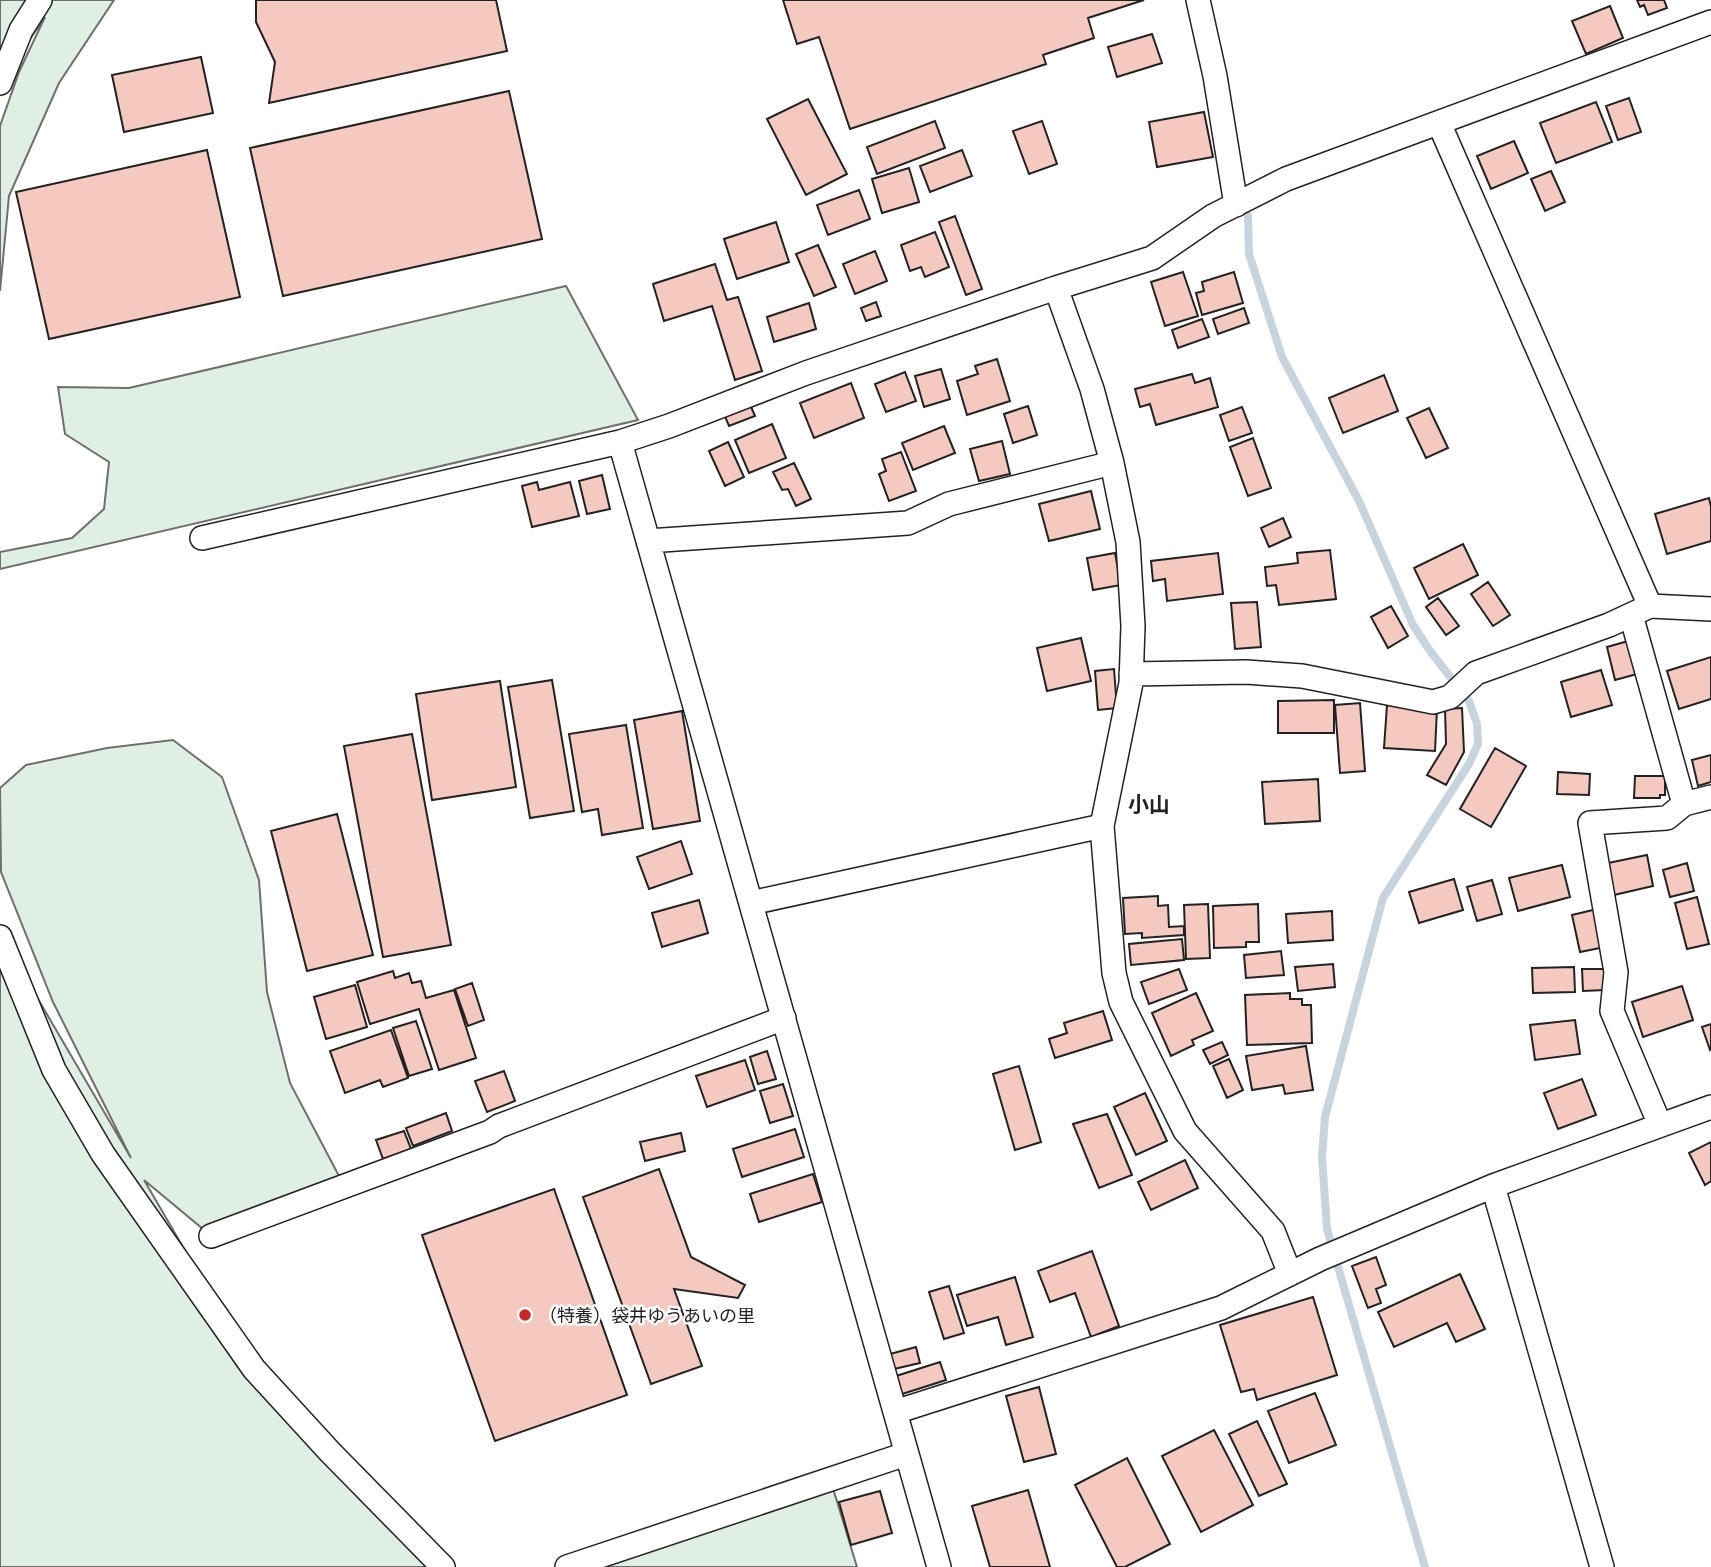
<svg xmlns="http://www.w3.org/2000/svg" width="1711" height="1567" font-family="'DejaVu Sans','Noto Sans JP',sans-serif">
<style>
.green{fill:#e0efe3;stroke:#6f6f6f;stroke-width:2}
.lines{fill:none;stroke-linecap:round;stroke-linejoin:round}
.stream{stroke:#c7d3dd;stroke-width:8}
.building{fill:#f3c9c0;stroke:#222;stroke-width:2}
.street-casing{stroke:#222;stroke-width:26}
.street{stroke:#fff;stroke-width:23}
.poi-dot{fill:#c62828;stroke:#fff;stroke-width:2.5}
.labels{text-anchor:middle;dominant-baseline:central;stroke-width:5;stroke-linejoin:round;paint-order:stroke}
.poi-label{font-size:18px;fill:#222;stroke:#fff;text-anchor:start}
.quarter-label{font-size:21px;font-weight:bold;fill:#222;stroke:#fff}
</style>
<rect width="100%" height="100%" fill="#fff"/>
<path class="green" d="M0 0H114L59 83 9 196 0 291V126L19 72 45 17 0 83Z
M566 286 638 420 0 569V552L72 538 104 509 109 462 65 434 58 387 129 388Z
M173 740 222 777 259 880 267 992 290 1083 339 1176 203 1229 144 1180 254 1369 451 1567H0V934L131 1158 53 1002 1 872 0 788 26 765 107 748Z
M832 1485 857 1567H587Z"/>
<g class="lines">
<path class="stream" d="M1248 216 1249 254 1282 357 1359 501 1413 625 1430 651 1469 701 1477 724 1478 744 1469 764 1383 898 1325 1117 1322 1157 1327 1229 1425 1567"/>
</g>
<path class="building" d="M256 0H496L507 51 269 103 275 62 256 22Z
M783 0H1144L1088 18 1094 38 1043 55 1046 64 850 129 819 37 797 44Z
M1637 0H1664L1667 8 1648 15 1644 5 1640 7Z
M1610 6 1623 38 1586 54 1572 21Z
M1152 34 1162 63 1117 77 1108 47Z
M201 57 213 113 124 132 112 75Z
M509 91 542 239 283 296 250 148Z
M1629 98 1641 132 1618 140 1606 106Z
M808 99 847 174 806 195 767 119Z
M1596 102 1612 142 1556 163 1540 123Z
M1204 112 1213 157 1157 167 1149 122Z
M935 121 945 148 877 174 867 147Z
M1042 121 1057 164 1029 174 1013 131Z
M1514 141 1528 173 1491 189 1477 156Z
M207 150 240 297 49 339 16 192Z
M962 150 972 176 930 192 920 166Z
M909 168 919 202 882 213 872 179Z
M1551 171 1565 202 1545 211 1531 179Z
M859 190 870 219 828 235 817 205Z
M955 216 982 289 966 295 939 222Z
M776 222 789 262 737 279 724 239Z
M935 232 949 267 925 277 921 267 910 271 901 245Z
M818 245 836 287 814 296 796 254Z
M875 251 887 281 855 294 843 264Z
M715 264 727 300 738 297 762 371 735 380 712 306 664 321 653 284Z
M1183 272 1198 316 1165 326 1151 282Z
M1234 272 1243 303 1202 315 1196 293 1204 291 1202 282Z
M876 302 881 316 866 321 861 308Z
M809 303 816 329 774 342 767 317Z
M1244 308 1249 323 1218 334 1213 319Z
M1202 319 1209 337 1178 348 1172 330Z
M997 359 1010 401 967 415 957 381 978 374 975 366Z
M941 369 950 399 924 407 915 376Z
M905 372 916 401 886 412 875 384Z
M1192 374 1195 383 1210 378 1218 407 1156 425 1150 404 1140 407 1135 389Z
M1384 375 1398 411 1343 433 1329 398Z
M851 383 864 418 814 438 800 403Z
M749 402 755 416 729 426 723 412Z
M1028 406 1037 435 1013 443 1004 414Z
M1242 407 1252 433 1229 441 1220 415Z
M1429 408 1448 448 1426 458 1407 418Z
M772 424 786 458 749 473 735 440Z
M944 426 955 453 913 470 902 443Z
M1253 438 1271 488 1248 496 1230 447Z
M1002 441 1010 474 979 481 970 449Z
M728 442 744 477 725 486 709 451Z
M901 452 916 491 889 501 879 474 886 471 882 459Z
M794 463 811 499 796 506 788 489 782 490 773 472Z
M602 475 610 509 587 514 579 481Z
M537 482 539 490 570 482 579 516 532 527 522 486Z
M1091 491 1100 529 1049 541 1039 504Z
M1709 498 1711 507V541L1667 554 1655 514Z
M1283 518 1291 537 1269 547 1261 528Z
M1463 544 1478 575 1429 599 1414 568Z
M1330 550 1336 599 1279 605 1276 585 1267 586 1265 567 1298 563 1297 553Z
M1115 553 1121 585 1093 590 1087 558Z
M1218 553 1223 594 1167 601 1165 579 1153 581 1151 561Z
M1488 582 1510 615 1493 626 1471 594Z
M1438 598 1459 626 1446 635 1426 607Z
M1257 602 1261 647 1235 649 1231 603Z
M1391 606 1408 636 1388 648 1371 617Z
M1081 638 1091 681 1047 691 1037 648Z
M1628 641 1637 674 1615 680 1607 647Z
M1711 657V699L1679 709 1667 671Z
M1114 669 1117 708 1098 710 1095 671Z
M1601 670 1612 705 1571 717 1561 682Z
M552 680 574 811 530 818 508 687Z
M500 681 516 787 432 800 416 694Z
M1334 700V733H1278V701Z
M1360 703 1365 771 1340 773 1335 705Z
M1387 705 1437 709 1435 751 1384 748Z
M1462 708 1464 752 1446 785 1427 775 1446 744 1445 709Z
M682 711 700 821 653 829 634 720Z
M626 725 643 828 602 835 598 809 582 812 569 734Z
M412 734 451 945 383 957 344 746Z
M1495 748 1526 766 1491 827 1460 809Z
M1711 755V782L1698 786 1692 760Z
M1558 772 1590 774 1589 795 1557 794Z
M1635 776H1665V795H1660V798H1634Z
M1318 779 1320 821 1265 824 1262 782Z
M337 814 373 955 307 971 271 831Z
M681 841 692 874 649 889 637 857Z
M1647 855 1653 886 1614 895 1608 863Z
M1687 863 1694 891 1670 897 1663 870Z
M1562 865 1570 897 1518 911 1509 878Z
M1454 879 1463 910 1419 923 1409 892Z
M1492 880 1502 914 1477 921 1467 887Z
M1158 896V906L1168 905 1169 927 1184 926V935L1142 938V933L1125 934 1123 898Z
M1697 897 1709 944 1687 949 1675 903Z
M699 900 708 933 662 947 652 913Z
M1208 904 1210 958 1186 959 1184 905Z
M1258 904 1259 942H1246V947L1214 948 1213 906Z
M1597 909 1605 947 1580 952 1572 915Z
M1332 911 1333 940 1288 943 1286 914Z
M1182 939 1184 960 1131 965 1129 944Z
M1281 951 1284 975 1246 978 1244 955Z
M1333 964 1335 987 1298 991 1295 967Z
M1574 967 1575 992 1533 993 1532 968Z
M1179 969 1187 990 1149 1004 1141 982Z
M1582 969H1604L1605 990 1583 991Z
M393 971 395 978 409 973 412 983 421 981 426 998 454 990 476 1058 439 1070 419 1009 370 1024 357 982Z
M472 983 484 1020 468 1026 455 989Z
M355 985 367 1027 326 1039 314 997Z
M1682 986 1693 1020 1643 1037 1632 1002Z
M1196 993 1213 1031 1192 1040 1194 1045 1171 1056 1152 1013Z
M1290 993V999H1302V1005H1311L1312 1043 1247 1045 1245 995Z
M1103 1011 1112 1040 1055 1058 1049 1039 1067 1033 1064 1023Z
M1575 1020 1580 1054 1535 1060 1530 1025Z
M416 1021 432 1069 409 1076 393 1028Z
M1711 1024V1049L1710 1050 1702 1027Z
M391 1030 408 1078 383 1087 380 1080 345 1093 330 1051Z
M1222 1042 1228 1055 1210 1064 1203 1050Z
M1306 1046 1313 1090 1285 1094 1283 1085 1252 1090 1246 1056Z
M767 1051 776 1079 758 1084 750 1057Z
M1229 1059 1243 1090 1227 1098 1213 1066Z
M745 1060 755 1090 707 1107 696 1076Z
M1019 1066 1041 1142 1015 1150 993 1074Z
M504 1071 515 1101 487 1112 475 1081Z
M1582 1079 1596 1115 1558 1129 1544 1093Z
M783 1084 793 1116 770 1123 760 1091Z
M1145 1093 1167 1141 1136 1155 1114 1107Z
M446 1113 452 1131 413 1146 406 1128Z
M1107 1114 1132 1175 1099 1188 1073 1124Z
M795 1129 804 1157 742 1177 733 1149Z
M404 1131 411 1149 383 1159 376 1140Z
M681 1133 685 1151 645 1161 640 1142Z
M1711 1142V1181L1705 1185 1689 1153Z
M1185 1160 1198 1188 1151 1210 1138 1182Z
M659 1169 691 1257 745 1285 738 1298 674 1289 702 1366 651 1384 583 1197Z
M813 1174 822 1202 759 1222 750 1194Z
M554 1189 627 1395 495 1441 422 1235Z
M1092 1251 1119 1326 1091 1337 1075 1293 1050 1302 1038 1271Z
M1376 1257 1386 1285 1376 1289 1381 1303 1368 1308 1352 1266Z
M1460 1274 1485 1329 1456 1342 1447 1323 1394 1347 1378 1312Z
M1015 1277 1033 1337 1006 1345 998 1317 967 1326 957 1295Z
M949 1286 964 1333 944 1339 929 1292Z
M1313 1297 1337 1375 1257 1400 1254 1389 1241 1392 1220 1325Z
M916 1347 920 1363 894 1369 890 1354Z
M940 1362 946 1380 899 1395 893 1377Z
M1039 1387 1056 1454 1024 1462 1006 1396Z
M1315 1393 1336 1445 1289 1463 1268 1411Z
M1257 1421 1287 1484 1259 1496 1229 1434Z
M1214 1430 1253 1505 1201 1532 1162 1456Z
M1127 1458 1170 1544 1125 1567H1117L1075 1485Z
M1028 1490 1050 1567H990L972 1506Z
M880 1491 892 1533 851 1545 839 1502Z"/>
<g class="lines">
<g class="street-casing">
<path id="street" d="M1198 0 1215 76 1236 205
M0 83 21 30 40 0
M1439 123 1650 606
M1056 288 1092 389 1112 463 1128 542 1133 626 1131 683 1102 826 1114 973 1121 1002 1185 1131 1273 1231 1290 1274
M620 442 939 1567
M202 538 620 442 669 426 806 373 1056 288 1152 258 1213 216 1286 179 1711 22
M648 541 908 523 949 504 1112 463
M1631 615 1684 804 1667 818 1590 823 1616 972 1612 1011 1660 1125
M1131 674 1246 672 1302 676 1433 702 1450 697 1476 673 1609 625 1650 606 1711 609
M1684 804 1711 797
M751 903 1102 826
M0 937 54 1070 103 1154 254 1369 330 1452 443 1567
M1493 1186 1602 1567
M211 1236 490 1132 499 1126 784 1018
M895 1412 1221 1308 1320 1259 1493 1186 1711 1107
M567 1567 906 1454"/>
</g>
<use href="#street" class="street"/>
</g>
<circle class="poi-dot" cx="525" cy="1315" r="7"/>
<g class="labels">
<g class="poi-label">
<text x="539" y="1315">（特養）袋井ゆうあいの里</text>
</g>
<g class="quarter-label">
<text x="1149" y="805">小山</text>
</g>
</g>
</svg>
